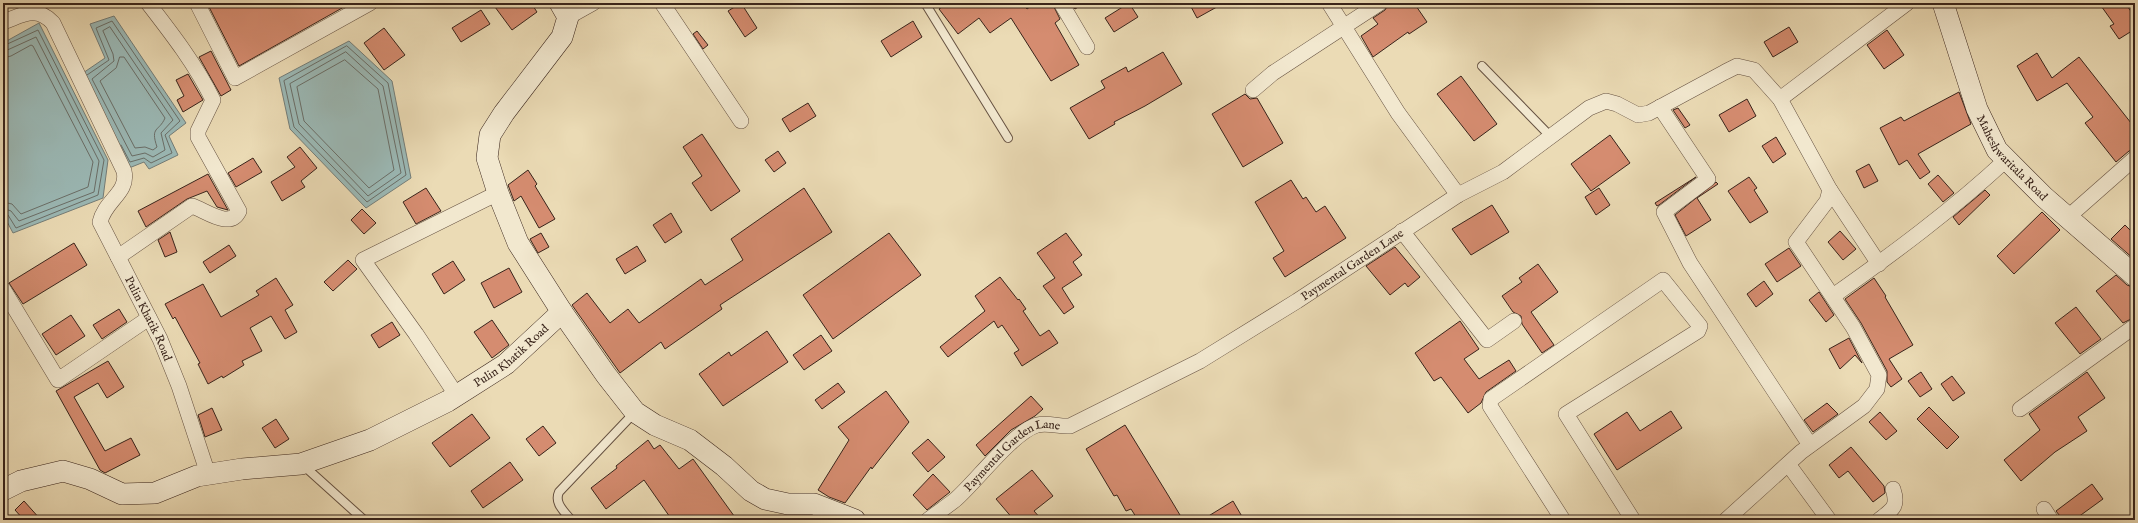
<svg xmlns="http://www.w3.org/2000/svg" width="2138" height="523" font-family="'IM FELL English',serif">
<style>
.water{fill:#9bb9b6;stroke:#747d78}
.lines{fill:none;stroke-linecap:round;stroke-linejoin:round}
.shore{stroke:#6a6e68;stroke-width:1}
.building{fill:#d58c70;stroke:#39241b}
.lane-casing{stroke:#665242;stroke-width:10}
.street-casing{stroke:#665242;stroke-width:16}
.secondary-casing{stroke:#39241b;stroke-width:22}
.lane{stroke:#f2e8cf;stroke-width:8}
.street{stroke:#f2e8cf;stroke-width:15}
.secondary{stroke:#f2e8cf;stroke-width:21}
.labels{text-anchor:middle;dominant-baseline:central;stroke-width:3;stroke-linejoin:round;paint-order:stroke}
.street-label{font-size:12px;fill:#39241b;stroke:#f2e8cf}
</style>
<rect width="100%" height="100%" fill="#ebdbb5"/>
<filter id="stains"><feTurbulence type="fractalNoise" baseFrequency=".005" numOctaves="4"/><feColorMatrix values="0 0 0 0 .2 0 0 0 0 .09 0 0 0 0 .02 0 0 0 .5 -.17"/></filter>
<radialGradient id="worn" r=".72"><stop offset=".6" stop-color="#630" stop-opacity="0"/><stop offset="1" stop-color="#630" stop-opacity=".3"/></radialGradient>
<path class="water" d="M114 16 186 123 169 136 178 155 149 169 144 162 129 168 80 75 105 58 90 24Z
M39 23 108 160 103 198 13 233 3 214V43Z
M349 41 392 81 411 178 366 208 290 129 279 78Z"/>
<g class="lines">
<path class="shore" d="M110 27 173 120 161 133 165 150 153 157 145 153 132 156 92 79 114 61 113 54 103 31Z
M3 46 38 30 104 160 98 195 16 228 8 215 3 213
M347 46 388 83 406 175 367 202 294 127 284 81Z
M3 52 36 37 99 161 94 192 19 221 11 211 3 208
M346 52 383 86 401 173 368 196 299 124 290 84Z
M120 57H124L165 118C159 132 150 126 157 147L153 150 145 147 135 148 100 81 116 68Z
M3 58 11 56 31 45 33 46 93 162 88 187 21 214 12 204 3 202
M345 60 378 89 394 170 369 188 304 121 297 87Z
M87 75 109 60 96 28 112 21 180 121 165 135 172 153 151 163 144 158 130 162 121 145"/>
</g>
<path class="building" d="M207 3H351L239 66Z
M502 3H531L537 12 512 30 495 7Z
M741 3 757 28 745 37 728 11Z
M948 3H1022L1027 9 1035 3H1052L1060 19 1055 23 1079 65 1051 81 1011 18 990 33 979 18 958 34 939 9Z
M1071 3H1085L1075 9Z
M1129 3 1138 17 1114 32 1105 18Z
M1189 3H1224L1197 18Z
M1389 3H1414L1427 22 1409 34 1408 32 1373 57 1361 36 1378 24 1373 18 1385 10Z
M2099 3H2125L2135 17V29L2119 39 2110 26 2114 24Z
M481 10 490 24 461 42 452 28Z
M913 21 922 37 891 57 881 41Z
M1789 27 1798 42 1773 57 1764 42Z
M384 28 405 55 384 70 364 43Z
M1887 30 1904 55 1884 69 1867 45Z
M697 31 708 45 703 49 693 34Z
M211 51 231 90 221 96 199 57Z
M1163 52 1182 84 1145 106 1114 122 1115 124 1089 139 1070 108 1105 88 1101 81 1126 67 1128 72Z
M2037 53 2052 78 2079 57 2135 128V149L2129 151 2116 162 2085 123 2093 117 2067 83 2037 101 2017 66Z
M188 74 203 100 183 112 177 100 184 96 176 80Z
M1461 76 1497 124 1474 141 1437 94Z
M1959 92 1971 124 1918 154 1930 172 1920 179 1907 160 1899 165 1880 128 1901 117 1904 121Z
M1245 94 1250 99 1257 98 1283 143 1243 167 1212 114Z
M1747 99 1756 116 1729 132 1719 115Z
M808 103 816 116 790 132 782 119Z
M1678 108 1690 125 1685 128 1673 110Z
M702 134 740 191 711 211 692 183 702 176 683 147Z
M1610 135 1630 163 1591 191 1571 164Z
M1776 137 1786 154 1773 163 1762 146Z
M300 147 317 168 301 181 305 187 282 201 271 182 295 167 287 157Z
M778 151 786 163 774 172 765 160Z
M253 158 262 172 236 187 228 173Z
M1869 164 1878 181 1864 188 1856 171Z
M528 170 537 184 535 186 555 219 539 228 521 196 514 201 508 185Z
M208 174 228 210 217 207 207 191 187 199 146 227 138 211Z
M1938 175 1954 193 1943 202 1928 184Z
M1696 177 1659 205 1657 206 1655 203Z
M1749 177 1757 188 1754 190 1768 212 1750 223 1728 191Z
M1291 180 1303 199 1306 197 1316 212 1325 206 1346 238 1285 277 1273 258 1284 251 1255 202Z
M1716 182 1718 184 1697 198 1711 220 1686 236 1675 215Z
M426 188 441 211 416 224 403 202Z
M804 188 832 232 720 305 722 309 665 349 661 342 620 373 572 305 587 293 610 323 628 309 639 323 701 279 705 285 743 260 731 239Z
M1599 188 1610 205 1596 215 1585 197Z
M1985 190 1990 195 1959 225 1953 217Z
M1492 205 1509 232 1471 255 1452 229Z
M362 209 376 223 364 234 351 220Z
M2042 212 2060 230 2014 274 1997 256Z
M671 213 682 232 665 243 653 225Z
M2125 225 2135 235V260L2111 239Z
M1840 231 1856 249 1843 260 1828 242Z
M170 232 177 252 165 257 158 240Z
M541 233 549 247 538 253 530 239Z
M889 233 921 275 833 339 803 295Z
M1066 233 1082 255 1073 262 1082 275 1062 288 1074 307 1064 314 1043 286 1055 278 1037 253Z
M74 243 87 265 23 304 9 283Z
M229 245 236 256 210 273 203 262Z
M637 246 646 261 625 274 616 259Z
M1395 247 1420 277 1408 287 1405 283 1390 295 1366 266Z
M1789 248 1801 266 1777 282 1765 264Z
M348 260 357 269 333 291 324 282Z
M453 261 465 280 444 294 432 274Z
M1538 264 1558 292 1531 312 1554 345 1542 353 1522 324 1521 316 1513 312 1502 296 1522 282 1519 278Z
M509 268 522 292 494 308 481 283Z
M2116 275 2127 285 2135 288V317L2123 323 2096 291Z
M1000 277 1018 300 1019 299 1026 309 1023 311 1040 336 1049 330 1058 343 1022 366 1014 353 1019 350 1002 325 998 328 994 321 948 357 940 347 985 311 975 296Z
M276 278 293 305 285 310 297 332 285 339 271 316 250 328 262 351 242 361 244 365 223 378 222 376 208 384 198 364 200 363 175 317 173 319 165 304 203 284 221 317 259 295 256 291Z
M1874 278 1886 296 1885 297 1913 345 1889 359 1902 379 1891 387 1887 382V371L1861 323 1845 299Z
M1764 281 1773 294 1756 307 1747 294Z
M1819 292 1834 315 1826 322 1809 300Z
M2076 307 2101 339 2080 354 2055 323Z
M119 309 127 322 102 339 93 325Z
M71 315 85 336 56 355 42 334Z
M492 320 509 345 492 358 474 332Z
M1460 321 1479 349 1464 359 1479 379 1509 360 1516 371 1486 392 1481 403 1468 413 1441 377 1434 381 1415 353Z
M392 322 400 335 379 348 371 335Z
M767 331 788 362 723 406 699 374 729 352 731 356Z
M821 335 832 351 804 370 793 355Z
M1849 338 1862 363 1855 355 1840 369 1829 349Z
M108 361 124 387 107 398 98 383 74 397 105 451 131 438 140 455 105 473 100 470 56 391Z
M1921 372 1932 389 1920 397 1908 381Z
M2087 372 2105 398 2078 417 2087 431 2055 452 2021 481 2004 460 2040 430 2029 414Z
M1952 376 1965 393 1953 401 1941 384Z
M838 383 845 392 822 409 815 400Z
M886 391 909 422 872 469 871 467 845 503 829 497 818 490 849 440 838 427Z
M1031 396 1043 409 1035 416 1011 430 985 456 976 445Z
M1827 403 1838 414 1813 432 1804 420Z
M1929 407 1959 437 1947 449 1917 419Z
M212 408 222 430 205 437 198 415Z
M1671 411 1682 428 1617 470 1594 434 1627 412 1640 431Z
M1880 412 1897 431 1886 440 1869 422Z
M472 414 490 438 450 467 432 443Z
M276 419 289 439 275 448 262 428Z
M1125 425 1168 495 1183 520H1138L1131 509 1126 511 1117 495 1114 496 1086 449Z
M543 426 556 443 539 456 526 439Z
M928 439 945 457 928 472 912 453Z
M648 440 654 449 660 445 679 469 693 459 737 520H672L644 480 606 509 591 488 617 468 616 466Z
M1851 447 1884 486 1885 493 1873 502 1848 471 1839 478 1829 465Z
M510 462 523 480 483 508 471 491Z
M1032 470 1053 496 1034 511 1042 520H1014L996 499Z
M933 474 950 492 927 510 913 495Z
M2092 484 2103 499 2074 520H2063L2056 511Z
M24 501 41 520H24L15 510Z
M1233 501 1244 520H1202Z"/>
<g class="lines">
<g class="lane-casing">
<path id="lane" d="M925 3 1008 138
M1482 66 1551 137
M303 465 364 520
M571 520C564 511 554 503 559 492L635 412"/>
</g>
<g class="street-casing">
<g id="street">
<path d="M197 3 235 78 370 3"/>
<path d="M662 3 741 121"/>
<path d="M1061 3 1087 47"/>
<path d="M1329 3 1398 113 1458 195"/>
<path d="M568 17 593 3"/>
<path id="s1" d="M3 22C23 15 36 5 53 23L124 171C129 193 105 200 100 222L160 339 179 386 208 474"/>
<path d="M1253 90 1273 73 1380 3"/>
<path d="M1780 99 1907 3"/>
<path d="M1660 107 1708 179 1664 212 1690 263 1810 445"/>
<path d="M1830 190 1879 264"/>
<path d="M2067 218 2135 158"/>
<path d="M1402 231 1487 340 1514 321"/>
<path d="M118 257 192 206C205 210 230 230 239 211L198 137V131L213 100C196 65 172 34 148 3"/>
<path d="M3 289 58 380 149 318"/>
<path d="M1833 296C1894 253 1952 210 2007 159"/>
<path d="M457 396 416 334 363 260 498 193"/>
<path d="M2020 409 2135 326"/>
<path d="M1788 464 1829 520"/>
<path d="M2044 509 2051 520"/>
<path id="s2" d="M928 520C937 513 946 507 955 500 976 482 1012 433 1037 425 1048 422 1059 427 1070 426L1200 361 1297 301 1458 195 1503 172 1589 108 1606 101 1617 104 1638 115 1649 113 1725 72 1737 66 1754 70 1780 99 1830 190 1827 201 1796 242 1853 327 1879 375 1877 389 1864 406 1801 452 1726 520"/>
<path d="M1563 520 1490 406 1491 399 1663 280 1700 326 1698 331 1566 414 1633 520"/>
<path d="M1879 520C1892 510 1899 507 1893 489"/>
</g>
</g>
<g class="secondary-casing">
<g id="secondary">
<path d="M560 3 568 17 562 37 504 113 490 135 487 158 498 193 518 243 562 312 606 375 635 412 655 425 690 440 724 466 751 491 765 499 788 504H814L855 520"/>
<path id="s3" d="M1943 3 1977 109 1997 150 2044 197 2135 276"/>
<path id="s4" d="M3 490 21 481 63 471 90 479 122 494 155 493 197 476 242 469 301 464 370 440 448 401 506 364 562 312"/>
</g>
</g>
<use href="#lane" class="lane"/>
<use href="#street" class="street"/>
<use href="#secondary" class="secondary"/>
</g>
<g class="labels">
<g class="street-label">
<text stroke="none"><textPath href="#s3" startOffset="172">Maheshwaritala Road</textPath></text>
<text stroke="none"><textPath href="#s2" startOffset="504">Paymental Garden Lane</textPath></text>
<text stroke="none"><textPath href="#s1" startOffset="385">Pulin Khatik Road</textPath></text>
<text stroke="none"><textPath href="#s4" startOffset="548">Pulin Khatik Road</textPath></text>
<text stroke="none"><textPath href="#s2" startOffset="109">Paymental Garden Lane</textPath></text>
</g>
</g>
<rect width="2138" height="523" fill="none" stroke="#ebdbb5" stroke-width="16"/>
<rect x="4" y="4" width="2130" height="515" fill="none" stroke="#39241b" stroke-width="2"/>
<rect x="8" y="8" width="2122" height="507" fill="none" stroke="#39241b"/>
<rect width="100%" height="100%" filter="url(#stains)"/>
<rect width="100%" height="100%" fill="url(#worn)"/>
</svg>
